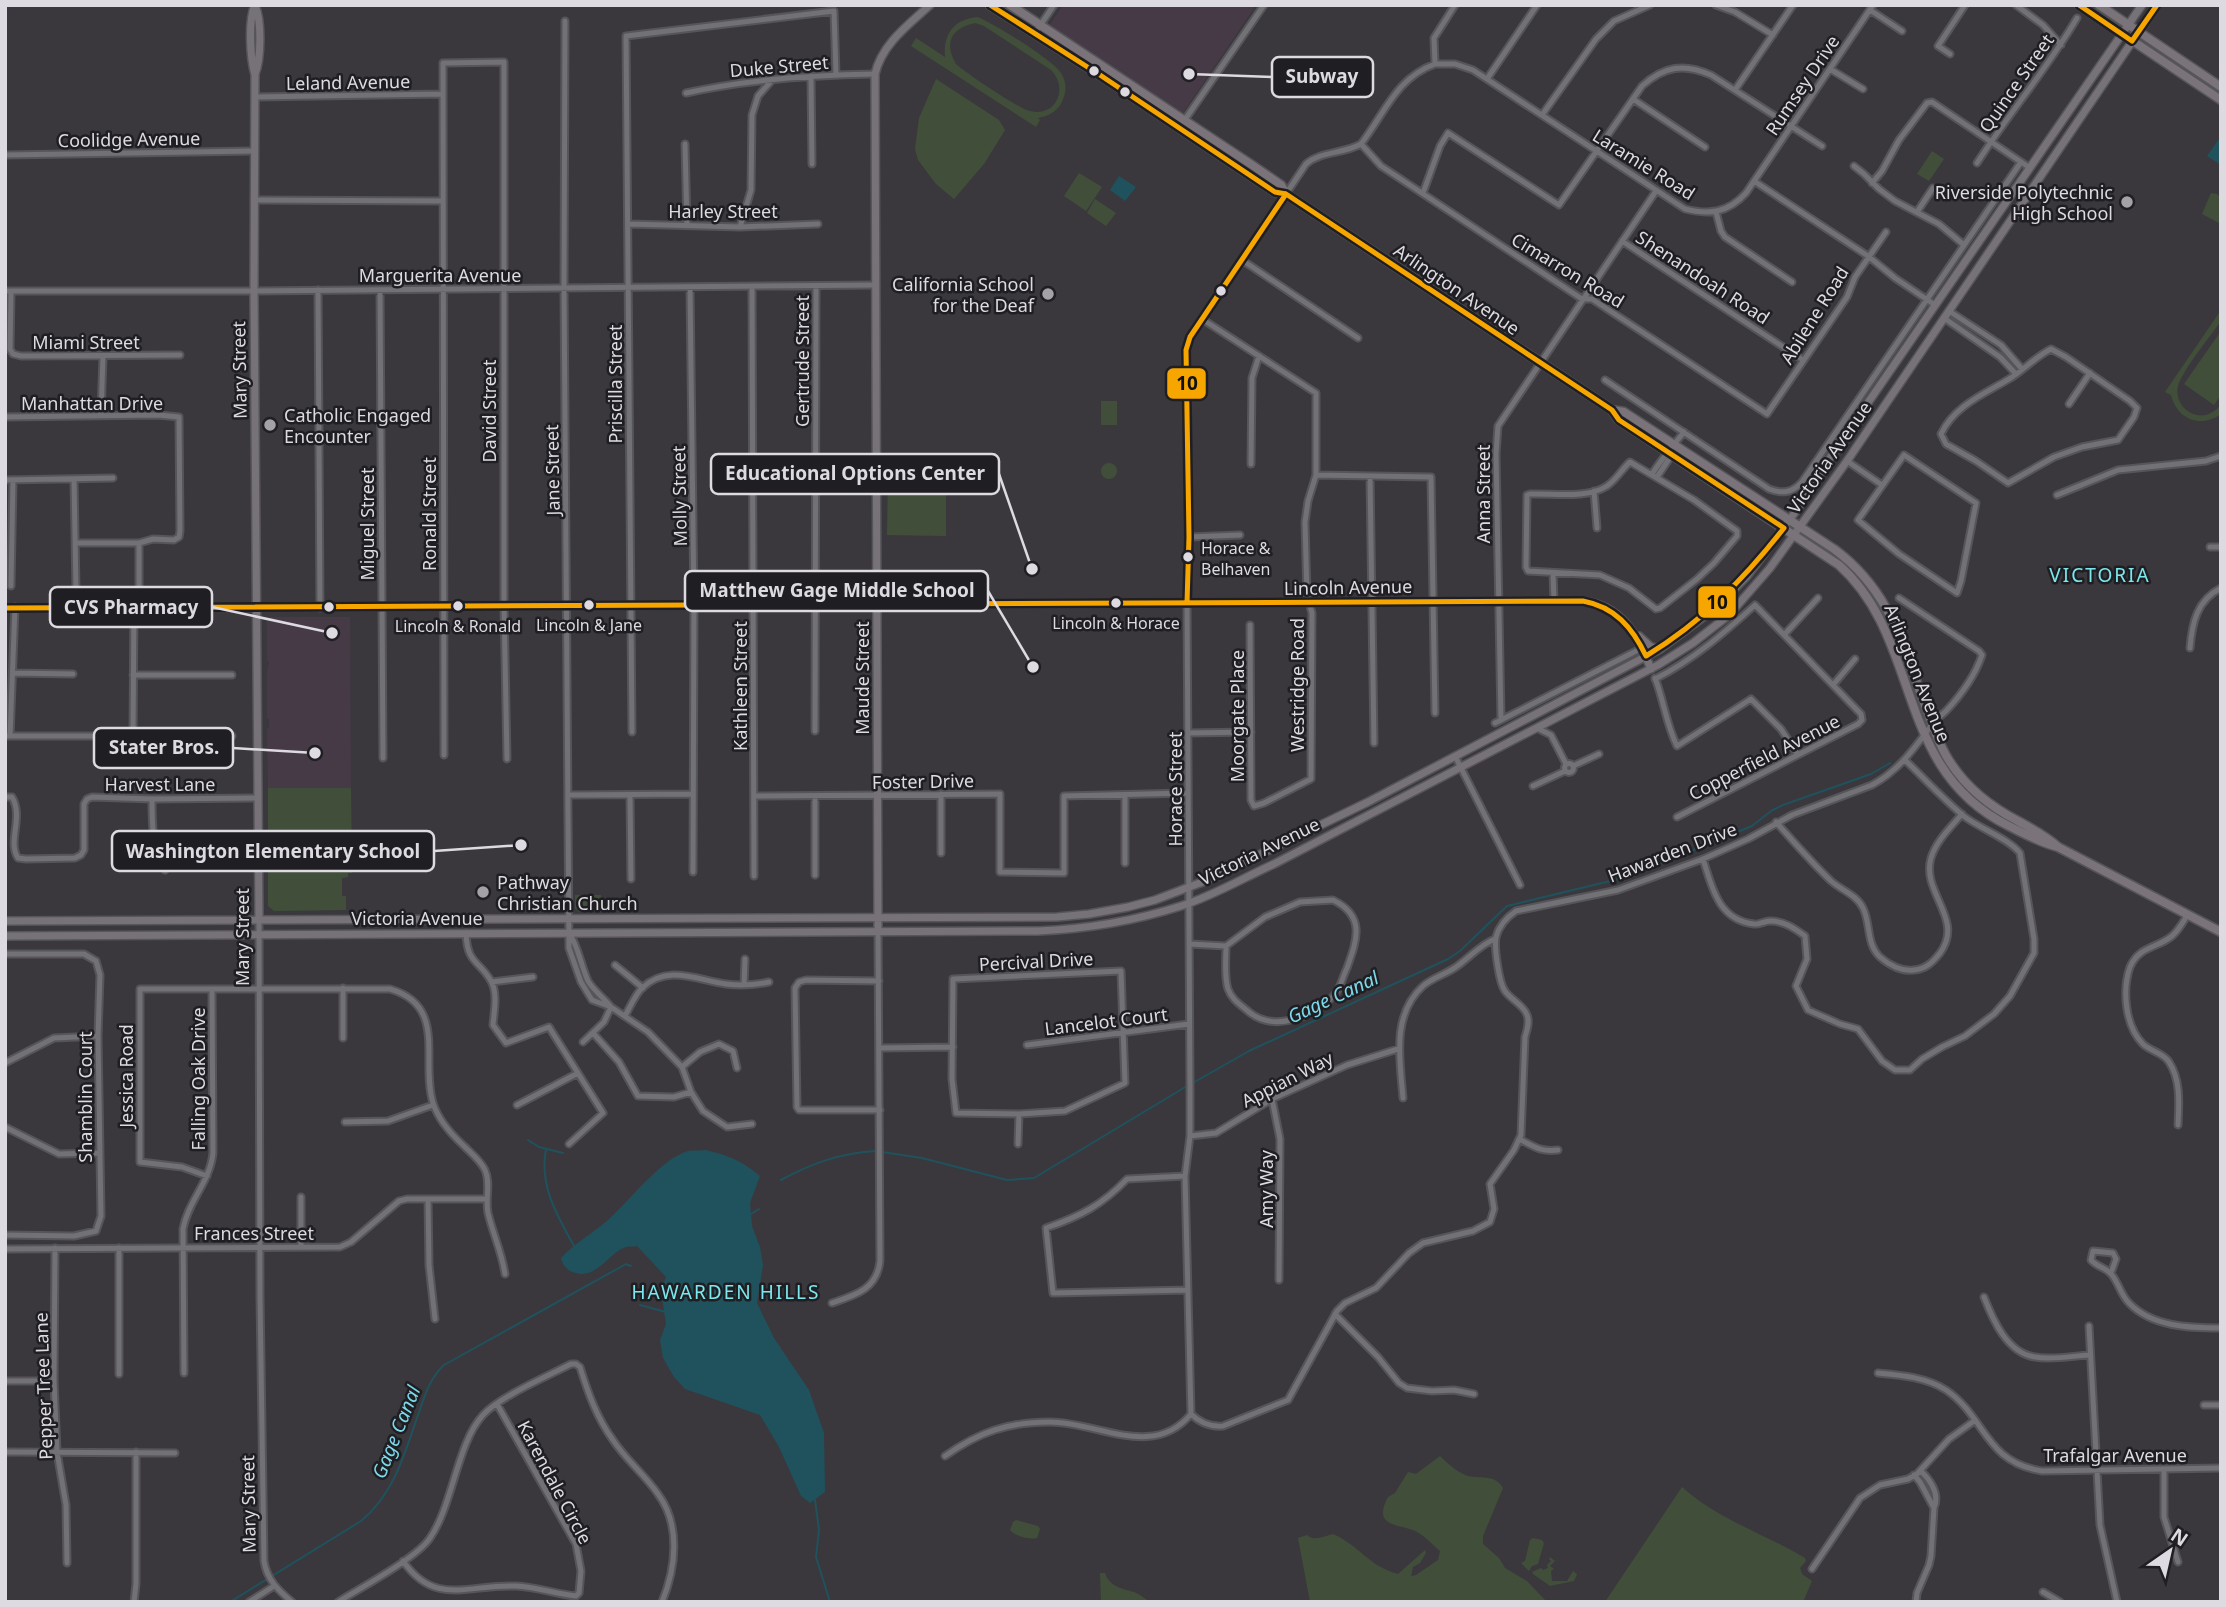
<svg xmlns="http://www.w3.org/2000/svg" width="2226" height="1607" font-family="'Noto Sans',sans-serif">
<style>
.commercial{fill:#463a47}
.green{fill:#414f3a;fill-rule:evenodd}
.water{fill:#1f525d}
.lines{fill:none;stroke-linecap:round;stroke-linejoin:round}
.stream{stroke:#1f525d;stroke-width:2}
.street-casing{stroke:#56555a;stroke-width:9}
.secondary-casing{stroke:#56555a;stroke-width:10}
.primary-casing{stroke:#56555a;stroke-width:11}
.street{stroke:#727175;stroke-width:5}
.secondary{stroke:#767278;stroke-width:7}
.primary{stroke:#7a737a;stroke-width:8}
.bus-1-casing{stroke:#1f1e22;stroke-width:10}
.bus-1{stroke:#f7a600;stroke-width:5}
.bus-dot{fill:#dddbe1;stroke:#1f1e22;stroke-width:2.5}
.poi-dot{fill:#a4a2a8;stroke:#1f1e22;stroke-width:2.5}
.labels{text-anchor:middle;dominant-baseline:central;stroke-width:5;stroke-linejoin:round;paint-order:stroke}
.bus-label{font-size:16px;fill:#dddbe1;stroke:#1f1e22}
.street-label{font-size:18px;fill:#dddbe1;stroke:#1f1e22}
.poi-label{font-size:18px;fill:#dddbe1;stroke:#1f1e22;text-anchor:end}
.neighbourhood-label{font-size:19px;letter-spacing:2px;fill:#7ce8ed;stroke:#1f1e22}
.water-label{font-size:19px;font-style:italic;fill:#7dd8ea;stroke:#1f1e22}
.leader{fill:none;stroke:#dddbe1;stroke-width:2.5}
.callout-dot{fill:#dddbe1;stroke:#1f1e22;stroke-width:2.5}
.callout{fill:#1f1e22;stroke:#dddbe1;stroke-width:2.5}
.callout-label{font-size:19px;text-anchor:middle;font-weight:bold;fill:#dddbe1}
.line-badge{stroke:#1f1e22;stroke-width:2.5}
.pale-badge-label{font-size:19px;text-anchor:middle;font-weight:bold;fill:#111}
</style>
<rect width="100%" height="100%" fill="#3a383d"/>
<path class="commercial" d="M1063 5H1256L1183 113 1049 26Z
M270 617H350L351 788H268L267 728 269 727V719L267 718V671L269 662 267 660V621Z"/>
<path class="green" d="M978 17C994 24 1052 59 1061 73 1066 81 1067 90 1063 99 1059 111 1049 116 1038 118L1040 120 1036 127 911 46 916 38 945 57C943 34 954 19 978 17ZM975 23 984 26 1051 70C1069 88 1056 118 1030 111 1019 109 966 73 956 64 943 42 952 28 975 23Z
M936 79 999 120 1005 130 984 164 954 199 936 184 918 160 915 149 919 118Z
M1932 151 1944 159 1929 181 1917 174Z
M1079 173 1102 187 1086 211 1064 196Z
M2211 193 2217 194 2221 198V222L2219 223 2202 214Z
M1095 199 1116 213 1106 226 1087 213Z
M2221 310V321C2211 335 2182 371 2178 386 2175 399 2183 412 2197 415 2207 417 2214 412 2221 405V414C2200 429 2177 419 2171 395L2165 392Z
M2221 331V395L2214 405 2184 384Z
M1101 401H1117V425H1101Z
M1101 471a8 8 0 1 1 16 0a8 8 0 1 1-16 0Z
M888 471 943 472 946 476V536L887 535Z
M268 788H351L352 873H348V877L342 878V896H346V910L274 911 268 906Z
M575 895H601L602 902 615 906V912H579L575 908Z
M1440 1456C1447 1463 1458 1473 1468 1476 1481 1479 1495 1474 1503 1488L1483 1536V1544L1499 1558 1505 1568 1527 1581 1547 1602H1310L1298 1538 1307 1535C1314 1542 1324 1536 1333 1534 1360 1546 1367 1565 1398 1574L1425 1550 1426 1553 1420 1563 1413 1567 1411 1576 1416 1575 1438 1560 1440 1551C1433 1545 1425 1536 1417 1532 1401 1523 1371 1529 1388 1497L1395 1493 1408 1472 1416 1474Z
M1682 1487C1719 1520 1763 1533 1805 1558L1806 1561 1800 1568 1802 1574 1812 1581 1803 1602H1605Z
M1016 1520 1038 1526 1040 1529 1037 1538C1030 1540 1015 1536 1010 1530L1013 1522Z
M1533 1538 1542 1540 1544 1543 1538 1564 1532 1566 1529 1571 1521 1563 1525 1561 1530 1540Z
M1550 1557 1555 1561 1550 1566 1554 1569 1551 1571 1552 1581H1567L1573 1571 1577 1574 1574 1581 1550 1586 1533 1574 1532 1572 1541 1568 1543 1570 1548 1568 1547 1565 1551 1561 1549 1559Z
M1100 1573H1105C1109 1586 1122 1589 1134 1592 1140 1594 1145 1599 1150 1602H1101Z"/>
<path class="water" d="M2221 136V165L2207 156Z
M1119 176 1136 187 1125 201 1110 190Z
M705 1150C728 1155 742 1161 760 1176L750 1203 752 1226 760 1247 763 1265 757 1303 774 1338 809 1390 824 1433 825 1492 810 1503 801 1496 779 1447 760 1415 685 1389 674 1377 663 1358 660 1340 666 1324 661 1291 666 1277 637 1246C633 1247 629 1246 626 1247 608 1253 597 1279 576 1273 567 1271 563 1266 561 1258 575 1243 593 1233 608 1220 630 1200 661 1159 688 1151 693 1150 700 1151 705 1150Z"/>
<g class="lines">
<path class="stream" d="M1191 1084 1249 1051 1448 959 1460 951 1507 906 1627 877 1752 826 1771 811 1783 805 1871 774 1890 763
M528 1140 539 1147 563 1153
M546 1149C539 1186 557 1215 574 1246
M882 1152 922 1158 1007 1180 1034 1178 1187 1086
M781 1180C812 1163 841 1153 876 1151
M751 1214 759 1209
M640 1305 666 1312
M815 1500 819 1530 816 1557 830 1602
M230 1602 361 1521C395 1493 405 1452 419 1412 425 1395 430 1378 444 1365L626 1264 631 1266"/>
<g class="street-casing">
<path id="street" d="M1716 5 1735 12 1773 35
M2016 5 2043 25 2061 45
M1870 10 1902 31
M565 21 564 288 569 948 581 982 592 1000 611 1007 648 1032 682 1067 691 1092 703 1111 727 1127 752 1124
M1035 33 1054 5
M1950 54 1938 46 1965 5
M1435 64H1455L1473 70 1685 209C1709 215 1728 213 1746 193L1873 5
M1830 69 1863 89
M811 76 812 164
M1487 79 1537 5
M1735 90 1793 5
M686 93C748 79 811 75 875 74
M255 97 443 94
M1633 99 1705 147
M1542 115 1596 39 1614 21 1650 5
M1184 121 1264 5
M685 144 687 225
M1361 144 1381 166 1582 299H1592L1767 414 1847 297 1855 277 1886 232
M5 155 254 151
M1977 163C2009 113 2047 69 2077 18
M1854 166 1864 174 1879 189 1895 201 1939 224 1964 245
M1754 181 1868 256 1895 278 1935 305
M1872 183 1882 171 1899 140 1927 103 1932 102 2030 168
M1423 193 1440 146 1448 133 1559 205 1642 86C1664 66 1684 63 1711 75L1822 146
M254 200 442 201
M1716 212 1721 231 1725 237 1792 282
M1917 212 1933 188
M628 224 740 227 818 224
M740 227 751 190 752 115 758 96 772 80
M1622 241 1803 360
M1242 260 1358 338
M690 287 694 606 693 872
M752 287 754 876
M318 290 320 608
M380 290 383 758
M5 291H254L876 285
M11 291 10 349 13 354 21 356 180 355
M1949 311 2001 345 2022 369
M1944 318 2000 357 2016 374
M1202 319 1316 393V475L1308 501 1305 522 1307 595 1312 613 1311 779 1264 803 1254 806 1251 800 1250 625
M2051 349 2066 357 2130 401 2137 408 2134 417 2118 440 2082 447 2054 457 2008 483 1976 461 1946 444 1941 434C1954 406 1984 394 2009 379 2024 370 2035 357 2051 349Z
M1605 380 1769 489C1782 494 1792 493 1802 482L2021 162
M2069 404 2090 373
M101 415 103 356
M5 417 158 415 179 417 180 531 179 537 174 540 153 539 139 543H76
M1904 455 1976 503 1961 581 1957 593 1899 554 1858 520Z
M1847 461 1882 485
M1630 462 1694 500 1737 531V536L1714 563 1697 579 1660 608 1656 609 1629 588 1600 575 1528 571 1526 567 1527 495 1530 494C1553 493 1587 499 1607 486 1617 479 1622 469 1630 462Z
M1251 464 1252 378 1259 356
M1652 474C1662 458 1673 446 1684 432
M1316 475 1431 477 1435 713
M1370 476 1374 743
M1657 477 1669 459 1670 452
M74 479 76 590
M5 480 113 478
M1594 491 1597 528
M2057 495 2118 470 2206 461 2221 456
M1189 537 1240 535
M139 543V591
M2210 547H2221
M1553 573 1554 601
M11 586 13 480
M1784 635 1818 598
M2190 648C2192 623 2197 600 2221 588
M13 673 73 674
M133 675H232
M1655 678C1664 701 1666 724 1677 746L1751 699 1781 729 1798 755
M1655 679C1693 660 1724 633 1755 605L1861 714 1862 720 1858 724 1677 817
M1833 685 1855 659
M1501 719 1496 454 1498 426 1656 191
M1495 723 1642 648
M1537 728 1551 735 1566 764
M815 731 816 286
M632 732 626 36 834 11 836 75
M1188 733 1251 732
M133 735 134 606
M5 736H232
M10 736 15 607
M444 755 443 63 504 62V606L507 759
M1455 756 1520 885
M1564.5 768a4.5 4.5 0 1 1 9 0a4.5 4.5 0 1 1-9 0Z
M1573 766 1599 754
M1533 786 1565 771
M568 795 693 794
M630 795 631 879
M1125 795V863
M754 796 1000 794V872L1064 873V796L1188 793
M815 796V875
M5 797H12C24 817 7 842 18 858L26 859 75 858 81 855 84 850V804L87 799 92 797 152 799 258 798
M152 799C152 825 152 847 165 870
M1776 822C1794 842 1811 862 1831 881 1841 890 1857 895 1863 908 1871 924 1866 944 1880 957 1889 965 1902 972 1914 970 1926 969 1933 962 1940 953 1965 919 1921 893 1931 858 1936 841 1951 827 1962 814
M941 853V794
M1703 859C1712 887 1718 920 1754 924 1759 925 1764 921 1770 921 1784 921 1794 928 1805 936L1807 959 1796 986 1808 1010 1840 1024 1858 1029 1882 1061 1895 1070H1910L1922 1059 1942 1047 1965 1036 1994 1014 2010 996 2034 953V939L2020 853C2009 839 1981 829 1965 817 1944 800 1925 779 1905 760
M1333 900C1366 916 1357 940 1347 968 1343 976 1341 986 1336 993 1317 1016 1275 1033 1249 1012 1241 1005 1232 1000 1228 989 1224 976 1226 959 1226 946L1265 917 1300 902Z
M259 920 260 1297 264 1561C267 1580 278 1590 292 1602
M466 933C467 964 479 960 491 981 498 993 494 1012 493 1025L506 1043 549 1027 603 1113 569 1144
M569 933C578 945 581 966 588 981 594 991 604 998 611 1007
M1190 944 1226 946
M5 954H84L96 961 100 975 98 1036 101 1216 96 1231 74 1236 5 1235
M615 965 643 988
M1121 971 1125 1083 1065 1111 1019 1114 956 1113 952 1079 953 979Z
M879 981 806 980 799 982 795 988 797 1107 799 1110H880
M492 982 533 977
M744 985 745 959
M625 1016C630 1007 635 995 642 988 668 964 697 980 726 984 740 986 755 985 769 982
M593 1033 619 1062 638 1096 674 1097 691 1092
M343 1038V988
M583 1042 604 1022 611 1007
M1027 1045 1189 1024
M880 1048 953 1047
M5 1063 54 1038 98 1036
M682 1067 700 1052 719 1044 733 1051 737 1068
M1403 1098C1400 1060 1391 1015 1423 986 1432 978 1446 974 1456 967 1469 958 1481 944 1495 939
M1272 1099 1280 1139 1279 1280
M517 1105 578 1073
M345 1122 388 1121 433 1105
M2178 1125C2179 1104 2181 1080 2169 1062 2164 1053 2150 1051 2143 1044 2125 1026 2122 990 2130 967 2139 946 2158 948 2172 936 2179 930 2183 922 2188 914
M5 1127 59 1154 99 1153
M1190 1136 1216 1133 1272 1099 1347 1065 1398 1049
M1519 1139C1535 1147 1540 1152 1558 1150
M1018 1144 1019 1114
M207 1176 182 1167 140 1162V989H390C448 1006 420 1060 433 1103 438 1119 452 1135 464 1146 471 1153 481 1161 485 1170 491 1183 485 1199 488 1213 493 1234 502 1253 505 1274
M1185 1176 1127 1179C1102 1205 1081 1216 1046 1228L1053 1293 1188 1290
M428 1199 429 1265 435 1319
M301 1247V1197
M55 1248 54 1381 57 1452 66 1505 67 1563
M5 1249 340 1247 351 1242 399 1201 407 1199H486
M2111 1273 2116 1259 2113 1253 2093 1251 2091 1260C2097 1267 2107 1268 2112 1275 2119 1284 2121 1295 2129 1303 2152 1327 2190 1328 2221 1328
M1984 1297C1993 1320 2007 1353 2035 1357 2052 1360 2072 1356 2089 1355
M832 1303C856 1295 877 1289 880 1261L878 931
M1335 1314 1378 1357 1399 1383 1407 1388 1432 1391 1454 1390 1474 1394
M2089 1326 2100 1525 2117 1602
M184 1373 183 1229C188 1201 210 1182 213 1153L212 989
M1878 1373C1900 1375 1926 1377 1946 1390 1986 1417 1984 1462 2042 1471L2221 1468
M119 1374V1248
M5 1381H54
M2204 1405H2221
M1191 1414 1185 1176 1190 1136V1087L1187 603 1189 537 1186 350 1190 337 1202 319 1306 164C1321 151 1343 154 1361 144 1385 113 1396 78 1435 64L1434 38 1455 5
M1191 1414C1200 1423 1210 1427 1223 1426L1288 1400 1337 1311 1345 1303 1376 1288 1409 1253 1423 1243 1473 1231 1490 1222 1494 1209 1490 1184 1514 1150 1521 1135 1525 1037C1527 1030 1530 1022 1527 1015 1524 1005 1511 1000 1505 991 1499 983 1494 947 1496 937 1499 926 1507 917 1516 911L1618 890 1703 859 1748 839 1792 815 1872 785C1900 770 1915 747 1934 722 1937 718 1942 715 1946 711 1961 695 1975 676 1982 655L1979 651 1899 598
M5 1452 175 1453
M945 1456C979 1432 1008 1422 1050 1422 1098 1422 1153 1460 1191 1414
M2164 1470V1517L2178 1562
M1914 1475 1920 1482 1934 1508
M403 1561C435 1607 468 1584 516 1586 537 1587 556 1594 576 1596L579 1593 581 1571 576 1544 497 1404
M1812 1569 1860 1498 1880 1485 1908 1479 1917 1474 1949 1439 1974 1421
M2043 1592 2060 1602
M134 1602 136 1584V1452
M249 1602 274 1586
M338 1602C360 1588 417 1558 430 1538 453 1505 457 1443 483 1415 499 1397 548 1376 571 1364H576L580 1367C588 1393 597 1418 613 1440 626 1460 645 1475 658 1494 681 1525 676 1568 662 1602
M1916 1602 1917 1593 1929 1565 1931 1556 1934 1508C1940 1494 1931 1481 1921 1471"/>
</g>
<g class="secondary-casing">
<path id="secondary" d="M255 5C248 21 250 57 255 75L254 291 259 920
M255 6C262 20 261 60 255 74
M5 608 1583 601C1622 606 1637 635 1651 669
M1639 636 1651 647 1660 649
M5 921 1057 917 1089 914 1128 907 1155 900 1205 881 1368 802 1660 649 1714 609 1747 576 1796 511 1834 452 2142 5
M878 931 875 74C882 44 908 25 930 5
M5 936 1038 931C1087 929 1134 921 1181 906 1213 896 1243 878 1274 864L1658 665 1693 643 1729 615 1770 568 1847 461 2157 5"/>
</g>
<g class="primary-casing">
<path id="primary" d="M990 5 1100 75 1275 192 1286 194 1612 410 1619 420 1839 565C1923 640 1893 769 2009 826 2025 834 2041 843 2058 847
M1010 5 1252 165 1281 185 1286 194
M2079 5 2221 100
M2099 5 2221 87
M1612 410 1624 412 1834 549C1891 591 1903 646 1926 708 1933 726 1939 746 1950 762 1966 787 1991 807 2018 821 2032 829 2046 836 2058 847L2221 932"/>
</g>
<use href="#street" class="street"/>
<use href="#secondary" class="secondary"/>
<use href="#primary" class="primary"/>
<g class="bus-1-casing">
<path id="bus-1" d="M2079 5 2132 41 2157 5
M1187 603 1189 537 1186 350 1190 337 1286 194
M5 608 1583 601C1615 607 1632 627 1646 656 1702 622 1744 579 1784 528L1619 420 1612 410 1286 194 1275 192 1100 75 990 5"/>
</g>
<use href="#bus-1" class="bus-1"/>
</g>
<g class="bus-dot">
<circle cx="1094" cy="71" r="6"/>
<circle cx="1125" cy="92" r="6"/>
<circle cx="1221" cy="291" r="6"/>
<circle cx="1188" cy="557" r="6"/>
<circle cx="1116" cy="603" r="6"/>
<circle cx="589" cy="605" r="6"/>
<circle cx="458" cy="606" r="6"/>
<circle cx="329" cy="607" r="6"/>
</g>
<g class="poi-dot">
<circle cx="2127" cy="202" r="7"/>
<circle cx="1048" cy="294" r="7"/>
<circle cx="270" cy="425" r="7"/>
<circle cx="483" cy="892" r="7"/>
</g>
<g class="labels">
<g class="bus-label">
<text x="1201" y="548" text-anchor="start">Horace &amp;<tspan x="1201" dy="21">Belhaven</tspan></text>
<text x="1116" y="623">Lincoln &amp; Horace</text>
<text x="589" y="625">Lincoln &amp; Jane</text>
<text x="458" y="626">Lincoln &amp; Ronald</text>
</g>
<g class="street-label">
<text transform="translate(779 66) rotate(-5)">Duke Street</text>
<text transform="translate(348 82) rotate(-1)">Leland Avenue</text>
<text transform="translate(2016 83) rotate(-55)">Quince Street</text>
<text transform="translate(1802 85) rotate(-56)">Rumsey Drive</text>
<text transform="translate(129 139) rotate(-1)">Coolidge Avenue</text>
<text transform="translate(1644 164) rotate(32)">Laramie Road</text>
<text x="723" y="211">Harley Street</text>
<text transform="translate(1568 270) rotate(31)">Cimarron Road</text>
<text x="440" y="275">Marguerita Avenue</text>
<text transform="translate(1703 277) rotate(33)">Shenandoah Road</text>
<text transform="translate(1457 289) rotate(34)">Arlington Avenue</text>
<text transform="translate(1814 315) rotate(-58)">Abilene Road</text>
<text x="86" y="342">Miami Street</text>
<text transform="translate(802 361) rotate(-90)">Gertrude Street</text>
<text transform="translate(239 370) rotate(-91)">Mary Street</text>
<text transform="translate(615 384) rotate(-90)">Priscilla Street</text>
<text x="92" y="403">Manhattan Drive</text>
<text transform="translate(489 411) rotate(-90)">David Street</text>
<text transform="translate(1829 457) rotate(-55)">Victoria Avenue</text>
<text transform="translate(552 470) rotate(-91)">Jane Street</text>
<text transform="translate(1483 494) rotate(-90)">Anna Street</text>
<text transform="translate(679 496) rotate(-91)">Molly Street</text>
<text transform="translate(429 514) rotate(-90)">Ronald Street</text>
<text transform="translate(367 524) rotate(-90)">Miguel Street</text>
<text transform="translate(1348 587) rotate(-1)">Lincoln Avenue</text>
<text transform="translate(1918 673) rotate(68)">Arlington Avenue</text>
<text transform="translate(862 678) rotate(-90)">Maude Street</text>
<text transform="translate(1297 685) rotate(-90)">Westridge Road</text>
<text transform="translate(740 686) rotate(-90)">Kathleen Street</text>
<text transform="translate(1237 716) rotate(-90)">Moorgate Place</text>
<text transform="translate(1764 757) rotate(-27)">Copperfield Avenue</text>
<text transform="translate(923 781) rotate(-1)">Foster Drive</text>
<text x="160" y="784">Harvest Lane</text>
<text transform="translate(1175 789) rotate(-90)">Horace Street</text>
<text transform="translate(1259 851) rotate(-26)">Victoria Avenue</text>
<text transform="translate(1672 852) rotate(-21)">Hawarden Drive</text>
<text x="417" y="918">Victoria Avenue</text>
<text transform="translate(242 937) rotate(-90)">Mary Street</text>
<text transform="translate(1036 961) rotate(-3)">Percival Drive</text>
<text transform="translate(1106 1021) rotate(-7)">Lancelot Court</text>
<text transform="translate(126 1076) rotate(-90)">Jessica Road</text>
<text transform="translate(198 1079) rotate(-90)">Falling Oak Drive</text>
<text transform="translate(1287 1079) rotate(-27)">Appian Way</text>
<text transform="translate(85 1097) rotate(-90)">Shamblin Court</text>
<text transform="translate(1266 1189) rotate(-90)">Amy Way</text>
<text x="254" y="1233">Frances Street</text>
<text transform="translate(43 1386) rotate(-92)">Pepper Tree Lane</text>
<text x="2115" y="1455">Trafalgar Avenue</text>
<text transform="translate(555 1482) rotate(62)">Karendale Circle</text>
<text transform="translate(248 1504) rotate(-91)">Mary Street</text>
</g>
<g class="poi-label">
<text x="2113" y="192">Riverside Polytechnic<tspan x="2113" dy="21">High School</tspan></text>
<text x="1034" y="284">California School<tspan x="1034" dy="21">for the Deaf</tspan></text>
<text x="284" y="415" text-anchor="start">Catholic Engaged<tspan x="284" dy="21">Encounter</tspan></text>
<text x="497" y="882" text-anchor="start">Pathway<tspan x="497" dy="21">Christian Church</tspan></text>
</g>
<g class="neighbourhood-label">
<text x="2100" y="575">VICTORIA</text>
<text x="726" y="1292">HAWARDEN HILLS</text>
</g>
<g class="water-label">
<text transform="translate(1333 997) rotate(-25)">Gage Canal</text>
<text transform="translate(396 1432) rotate(-68)">Gage Canal</text>
</g>
</g>
<path class="leader" d="M1189 74L1272 77M1032 569L999 474M1033 667L988 591M332 633L212 607M315 753L233 748M521 845L434 851"/>
<g class="callout-dot">
<circle cx="1189" cy="74" r="7"/>
<circle cx="1032" cy="569" r="7"/>
<circle cx="1033" cy="667" r="7"/>
<circle cx="332" cy="633" r="7"/>
<circle cx="315" cy="753" r="7"/>
<circle cx="521" cy="845" r="7"/>
</g>
<g class="callout">
<rect x="1272" y="57" width="101" height="40" rx="7"/>
<rect x="711" y="454" width="288" height="40" rx="7"/>
<rect x="685" y="571" width="303" height="40" rx="7"/>
<rect x="50" y="587" width="162" height="40" rx="7"/>
<rect x="94" y="728" width="139" height="40" rx="7"/>
<rect x="112" y="831" width="322" height="40" rx="7"/>
</g>
<g class="callout-label">
<text x="1322" y="83">Subway</text>
<text x="855" y="480">Educational Options Center</text>
<text x="837" y="597">Matthew Gage Middle School</text>
<text x="131" y="614">CVS Pharmacy</text>
<text x="164" y="754">Stater Bros.</text>
<text x="273" y="858">Washington Elementary School</text>
</g>
<g class="line-badge">
<rect x="1166" y="367" width="41" height="33" rx="7" fill="#f7a600"/>
<rect x="1697" y="585" width="40" height="34" rx="7" fill="#f7a600"/>
</g>
<g class="pale-badge-label">
<text x="1187" y="390">10</text>
<text x="1717" y="609">10</text>
</g>
<rect width="2226" height="1607" fill="none" stroke="#dddbe1" stroke-width="14"/>
<g transform="translate(2170 1551) rotate(34)" stroke="#1f1e22" stroke-width="5" paint-order="stroke">
<path d="M0-5L12 26L0 18L-12 26Z" fill="#dddbe1"/>
<text y="-10" font-size="19" font-weight="bold" text-anchor="middle" fill="#dddbe1">N</text>
</g>
</svg>
